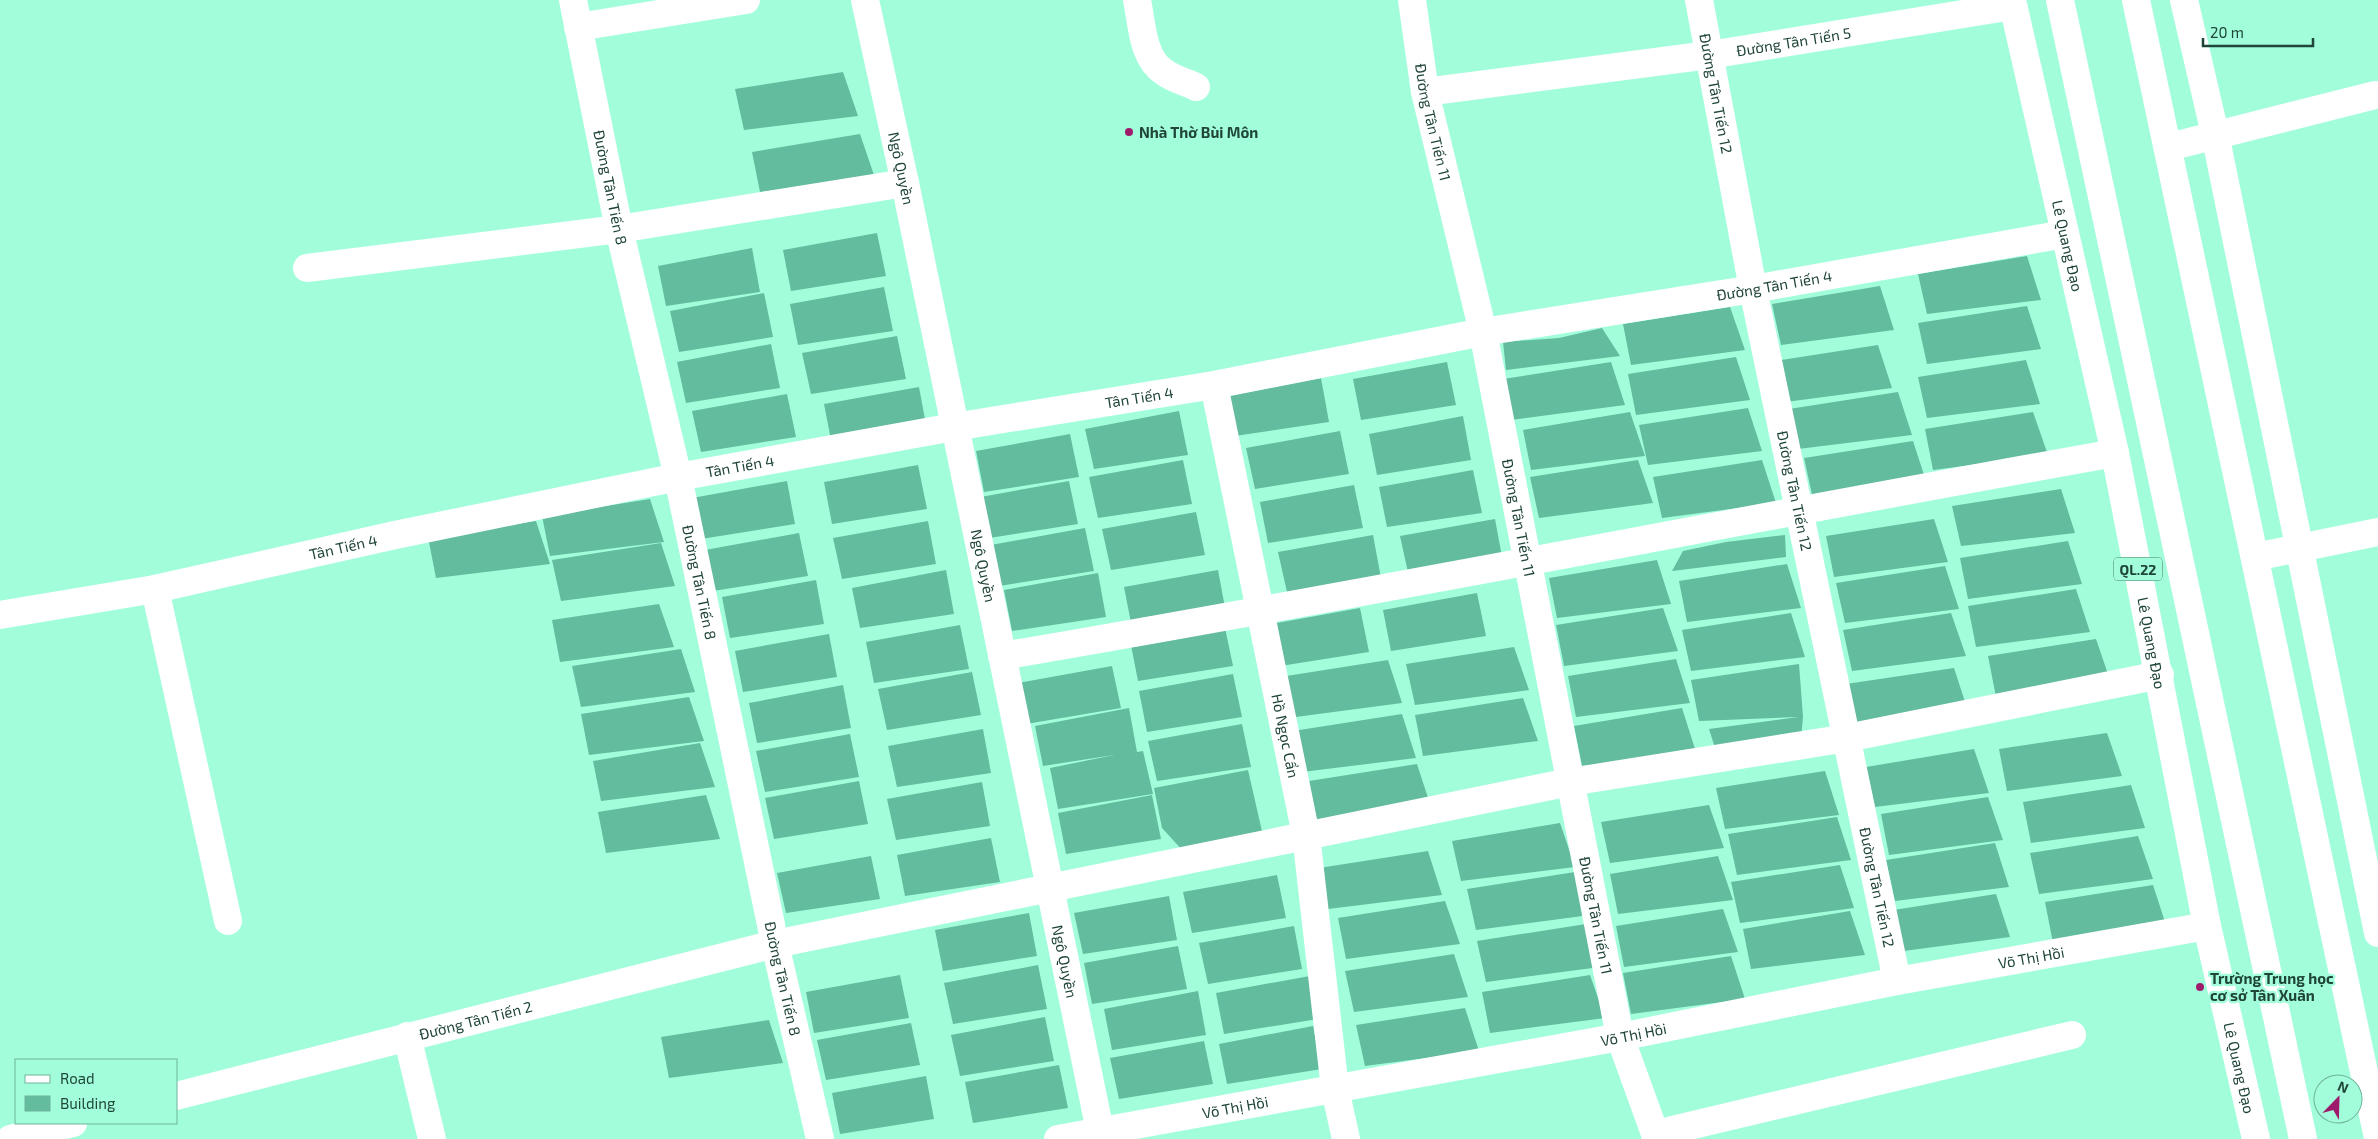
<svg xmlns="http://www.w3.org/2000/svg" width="2378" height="1139" font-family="'Exo 2',sans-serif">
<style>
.building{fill:#62bc9d}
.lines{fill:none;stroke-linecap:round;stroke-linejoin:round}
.minor{stroke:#fff;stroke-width:28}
.highway{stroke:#fff;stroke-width:28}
.poi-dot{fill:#9e1b6c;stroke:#a2fddb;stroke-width:2}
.labels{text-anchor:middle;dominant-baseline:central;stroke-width:4.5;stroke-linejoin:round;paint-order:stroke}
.shield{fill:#a2fddb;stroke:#467c69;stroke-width:1}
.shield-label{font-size:14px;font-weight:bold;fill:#1f4538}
.street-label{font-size:15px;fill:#1f4538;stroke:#a2fddb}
.poi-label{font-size:15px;font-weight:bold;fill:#1f4538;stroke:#a2fddb;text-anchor:start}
</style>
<rect width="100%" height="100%" fill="#a2fddb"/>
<path class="building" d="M843 72 858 116 744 130 735 89Z
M860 134 875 178 760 192 752 152Z
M877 233 886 276 791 291 783 250Z
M752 248 760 292 666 306 658 266Z
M2027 256 2041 300 1927 314 1918 274Z
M1880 286 1894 330 1781 345 1772 304Z
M884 287 893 331 798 345 790 304Z
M764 293 773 337 679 352 670 311Z
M2027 306 2041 349 1927 364 1918 323Z
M1730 307 1745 350 1631 365 1623 324Z
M1602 328 1620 356 1506 370 1503 342 1559 338Z
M897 336 906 379 811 394 802 353Z
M771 344 780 388 686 403 677 362Z
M1878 345 1892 388 1778 403 1769 362Z
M1736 357 1750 400 1636 415 1628 374Z
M2026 360 2040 404 1927 418 1918 377Z
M1447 362 1456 405 1361 420 1353 379Z
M1611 362 1625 405 1511 420 1503 379Z
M1321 378 1329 422 1235 436 1227 396Z
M919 387 927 430 832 445 824 404Z
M1898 392 1912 435 1798 449 1789 409Z
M787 394 796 437 701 452 692 411Z
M1748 408 1762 451 1648 465 1639 425Z
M1179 411 1188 455 1094 469 1085 429Z
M1630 412 1645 456 1531 470 1523 430Z
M2033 412 2048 455 1933 470 1925 429Z
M1463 416 1471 460 1377 475 1369 434Z
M1340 431 1349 474 1255 489 1246 448Z
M1070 434 1079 477 984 492 976 451Z
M1913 441 1927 484 1813 499 1804 458Z
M1183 460 1192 504 1098 518 1089 477Z
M1638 460 1653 503 1539 518 1530 477Z
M1762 460 1776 503 1662 518 1653 477Z
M918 465 927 509 832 524 824 482Z
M1473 470 1482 513 1387 527 1379 487Z
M787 481 795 524 701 539 692 498Z
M1069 481 1078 524 983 539 975 498Z
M1354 485 1363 528 1268 543 1260 502Z
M2061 489 2075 533 1961 546 1952 506Z
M650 499 664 542 550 556 542 516Z
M1196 512 1205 555 1111 570 1102 529Z
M1495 519 1503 562 1409 577 1400 536Z
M1934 519 1948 562 1834 577 1826 536Z
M536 521 550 564 436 578 428 537Z
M928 521 936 564 842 579 833 538Z
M1085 528 1094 571 999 586 991 545Z
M799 533 808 576 713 591 705 550Z
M1373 535 1381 578 1287 592 1278 552Z
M1785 535 1786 557 1672 571 1683 551 1726 542Z
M2068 541 2082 584 1968 599 1960 558Z
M661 543 675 586 561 601 552 560Z
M1657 560 1671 604 1557 618 1549 578Z
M1787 564 1801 608 1687 622 1679 581Z
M1945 566 1959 609 1845 623 1836 583Z
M946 570 954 614 860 628 852 588Z
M1218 570 1226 613 1132 628 1124 587Z
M1098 573 1106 617 1012 631 1004 590Z
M816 580 824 624 730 638 722 597Z
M2076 589 2090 632 1976 647 1968 606Z
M1477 593 1486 636 1391 651 1383 610Z
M659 604 674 647 560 662 552 620Z
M1360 608 1369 652 1274 667 1266 625Z
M1663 608 1678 651 1564 666 1556 625Z
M1791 613 1805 657 1691 671 1682 630Z
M1951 613 1966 656 1852 671 1843 630Z
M1224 623 1233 666 1138 681 1130 640Z
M960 625 969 669 874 683 866 642Z
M829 634 837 677 743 692 735 651Z
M2096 639 2111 683 1996 697 1988 656Z
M1514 647 1529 690 1415 705 1406 664Z
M681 649 695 692 581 707 572 666Z
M1676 659 1690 703 1576 717 1568 676Z
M1388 660 1402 703 1288 718 1280 677Z
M1799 664 1803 717 1801 739 1717 754 1709 729 1799 717 1699 721 1691 680Z
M1112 666 1121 708 1026 724 1018 683Z
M1954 668 1968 711 1854 726 1846 684Z
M972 672 981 715 887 730 878 689Z
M1233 674 1242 717 1147 732 1139 691Z
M843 685 851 728 757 743 749 703Z
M689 697 704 741 589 755 581 714Z
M1523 698 1538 741 1423 756 1415 715Z
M1129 708 1137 752 1143 751 1153 794 1058 809 1050 768 1114 755 1043 766 1035 726Z
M1682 708 1696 752 1582 766 1574 726Z
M1402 714 1416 758 1302 772 1293 731Z
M1242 724 1251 767 1157 781 1148 741Z
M983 729 991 773 897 787 888 746Z
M2107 733 2122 776 2007 791 1999 749Z
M850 734 859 777 765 792 756 751Z
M700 743 715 787 601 801 593 761Z
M1974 749 1989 793 1875 807 1866 767Z
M1417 764 1431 807 1317 822 1309 781Z
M1248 770 1264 840 1185 853 1162 828 1154 788Z
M1825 771 1839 815 1725 829 1716 788Z
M859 781 868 824 774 839 765 798Z
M982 782 990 826 896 840 887 799Z
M2131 785 2145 828 2031 843 2023 802Z
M706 795 720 839 606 853 598 812Z
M1152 795 1161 839 1066 854 1058 813Z
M1988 797 2003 840 1889 855 1881 814Z
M1709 805 1724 848 1610 863 1601 822Z
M1837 817 1851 860 1737 875 1728 834Z
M1560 823 1575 867 1461 881 1452 841Z
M2138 836 2153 879 2039 894 2030 853Z
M991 838 1000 882 905 896 897 855Z
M1995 843 2009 887 1895 901 1886 860Z
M1428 851 1442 895 1328 909 1319 868Z
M871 856 880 899 786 913 777 873Z
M1718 856 1733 900 1618 914 1610 874Z
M1840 865 1854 908 1740 923 1731 882Z
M1575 872 1590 915 1476 930 1467 889Z
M1277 875 1286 918 1192 933 1183 892Z
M2153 885 2167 928 2053 943 2045 902Z
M1996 894 2010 937 1896 952 1887 911Z
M1169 896 1177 940 1083 954 1074 913Z
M1445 901 1460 944 1346 959 1338 918Z
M1723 909 1738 952 1624 967 1616 926Z
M1850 911 1865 955 1751 969 1743 929Z
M1029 913 1037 956 943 971 935 930Z
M1586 924 1600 967 1486 982 1477 941Z
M1294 926 1302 969 1208 984 1199 943Z
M1178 946 1187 989 1092 1004 1084 963Z
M1454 954 1468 997 1354 1012 1345 971Z
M1731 956 1745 999 1631 1014 1623 973Z
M1038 965 1047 1009 953 1024 944 983Z
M900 975 909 1018 814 1033 806 992Z
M1590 975 1605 1018 1490 1033 1482 992Z
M1310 976 1318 1019 1224 1034 1216 993Z
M1198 991 1206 1035 1112 1050 1104 1009Z
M1465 1008 1479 1051 1365 1066 1356 1025Z
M1045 1017 1054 1061 960 1076 951 1035Z
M769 1020 783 1063 669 1078 661 1037Z
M911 1023 920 1065 826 1080 817 1040Z
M1313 1026 1322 1069 1227 1084 1219 1044Z
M1204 1041 1213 1084 1119 1099 1110 1058Z
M1059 1065 1068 1108 973 1123 965 1082Z
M926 1076 934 1119 840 1134 832 1093Z"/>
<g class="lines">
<g class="minor">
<path id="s1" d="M573 0 619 229 678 477 775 944 820 1139"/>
<path id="s2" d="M865 0 905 183 1100 1131"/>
<path d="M1137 0C1142 23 1142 58 1164 72 1173 79 1186 82 1196 87"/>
<path id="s3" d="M1412 0 1425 92 1483 332 1620 1037 1655 1134 2072 1035"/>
<path id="s4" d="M1699 0 1753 289 1897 981"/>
<path d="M578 27 746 0"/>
<path id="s5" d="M1425 92 1709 55 2013 6"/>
<path d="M2169 147 2375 95"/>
<path d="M307 268 619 229 905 183"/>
<path id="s6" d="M1214 385 1306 835 1335 1089 1346 1139"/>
<path d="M2255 557 2378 532"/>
<path d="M155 589 228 921"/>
<path id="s7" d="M0 615 155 589 395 535 678 477 954 427 1214 385 1483 332 1753 289 2065 234"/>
<path d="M1002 656C1374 593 1744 519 2115 453"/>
<path d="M407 1036 432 1139"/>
<path id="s8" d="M176 1096 775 944 1570 782 1847 738 2160 675"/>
<path d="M10 1139 73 1123"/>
<path id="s9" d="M1058 1139 1620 1037 1897 981 2207 926"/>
</g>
<g class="highway">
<path id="s10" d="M2012 0 2115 453 2207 926 2256 1139"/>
<path d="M2060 0 2303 1139"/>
<path d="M2136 0 2378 1138"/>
<path d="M2184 0 2215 134 2378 933"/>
</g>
</g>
<g class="poi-dot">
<circle cx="1129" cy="132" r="5"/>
<circle cx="2200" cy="987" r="5"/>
</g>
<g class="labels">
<rect class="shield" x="2114" y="557.5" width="48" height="23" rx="4"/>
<g class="shield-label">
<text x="2138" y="569">QL.22</text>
</g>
<g class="street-label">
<text stroke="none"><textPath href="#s5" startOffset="372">Đường Tân Tiến 5</textPath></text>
<text stroke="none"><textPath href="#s4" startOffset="95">Đường Tân Tiến 12</textPath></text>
<text stroke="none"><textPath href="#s3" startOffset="124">Đường Tân Tiến 11</textPath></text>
<text stroke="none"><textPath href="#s2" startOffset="172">Ngô Quyền</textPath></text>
<text stroke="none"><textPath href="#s1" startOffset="191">Đường Tân Tiến 8</textPath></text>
<text stroke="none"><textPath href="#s10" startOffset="252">Lê Quang Đạo</textPath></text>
<text stroke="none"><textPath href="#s7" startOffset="1805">Đường Tân Tiến 4</textPath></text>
<text stroke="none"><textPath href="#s7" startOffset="1160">Tân Tiến 4</textPath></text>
<text stroke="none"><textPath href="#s7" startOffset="755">Tân Tiến 4</textPath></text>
<text stroke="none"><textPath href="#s4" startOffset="500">Đường Tân Tiến 12</textPath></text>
<text stroke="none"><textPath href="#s3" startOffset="529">Đường Tân Tiến 11</textPath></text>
<text stroke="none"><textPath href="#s7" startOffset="350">Tân Tiến 4</textPath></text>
<text stroke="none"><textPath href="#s2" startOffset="578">Ngô Quyền</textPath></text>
<text stroke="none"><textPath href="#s1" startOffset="596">Đường Tân Tiến 8</textPath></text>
<text stroke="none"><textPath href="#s10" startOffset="658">Lê Quang Đạo</textPath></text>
<text stroke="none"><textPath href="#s6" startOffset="358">Hồ Ngọc Cẩn</textPath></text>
<text stroke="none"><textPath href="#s4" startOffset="905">Đường Tân Tiến 12</textPath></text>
<text stroke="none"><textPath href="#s3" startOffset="934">Đường Tân Tiến 11</textPath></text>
<text stroke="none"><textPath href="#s9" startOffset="990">Võ Thị Hồi</textPath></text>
<text stroke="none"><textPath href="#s2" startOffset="982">Ngô Quyền</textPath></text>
<text stroke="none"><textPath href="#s1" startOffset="1001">Đường Tân Tiến 8</textPath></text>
<text stroke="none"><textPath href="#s8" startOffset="309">Đường Tân Tiến 2</textPath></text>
<text stroke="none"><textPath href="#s9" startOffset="585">Võ Thị Hồi</textPath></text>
<text stroke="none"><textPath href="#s10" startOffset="1092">Lê Quang Đạo</textPath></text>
<text stroke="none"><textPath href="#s9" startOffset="180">Võ Thị Hồi</textPath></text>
</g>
<g class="poi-label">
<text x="1139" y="132">Nhà Thờ Bùi Môn</text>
<text x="2210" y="978">Trường Trung học<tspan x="2210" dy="17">cơ sở Tân Xuân</tspan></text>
</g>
</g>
<rect x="15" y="1059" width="162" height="65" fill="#a2fddb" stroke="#6eb39a"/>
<rect x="25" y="1075" width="25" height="8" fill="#ffffff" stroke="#6eb39a"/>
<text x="60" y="1084" font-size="15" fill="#1f4538">Road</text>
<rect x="25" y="1096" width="25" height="15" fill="#62bc9d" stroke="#6eb39a"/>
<text x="60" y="1109" font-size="15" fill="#1f4538">Building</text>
<g transform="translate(2338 1099) rotate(23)"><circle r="24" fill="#a2fddb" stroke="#6eb39a"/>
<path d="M0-4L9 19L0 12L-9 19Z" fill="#9e1b6c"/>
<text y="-8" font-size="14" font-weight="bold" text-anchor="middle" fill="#1f4538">N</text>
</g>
<path d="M2203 38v8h110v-8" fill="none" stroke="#1f4538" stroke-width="2.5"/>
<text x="2210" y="38" font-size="15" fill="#1f4538" stroke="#a2fddb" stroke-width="4" paint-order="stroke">20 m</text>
</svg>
